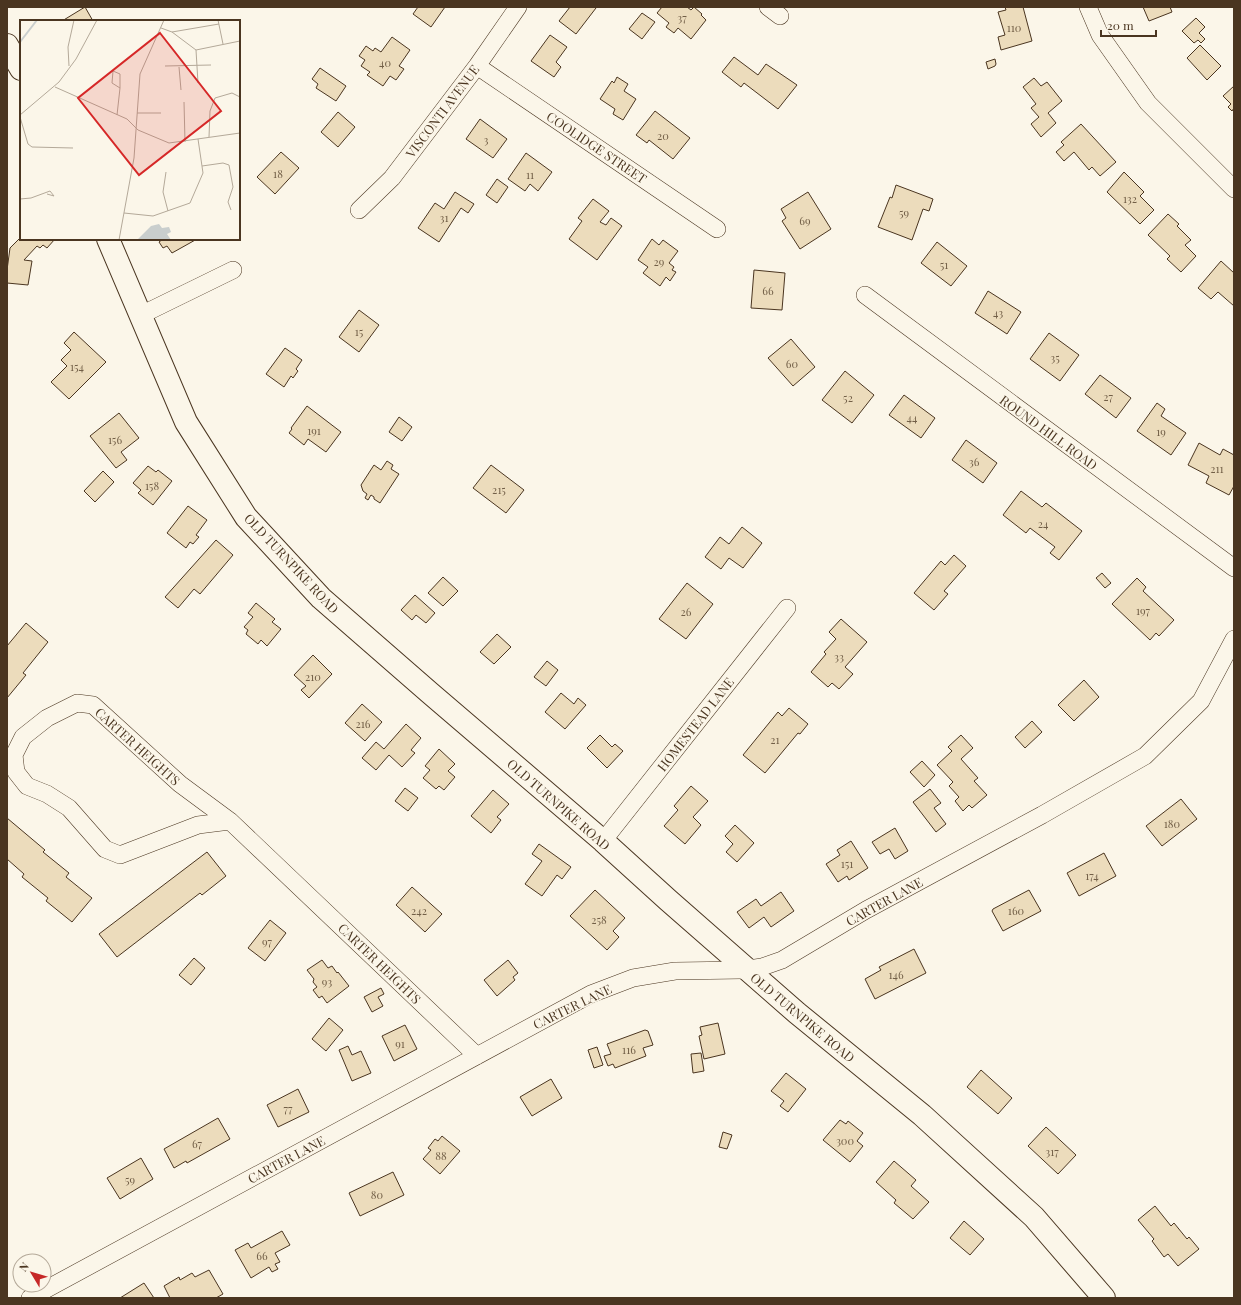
<svg xmlns="http://www.w3.org/2000/svg" width="1241" height="1305" font-family="'Playfair Display',serif">
<style>
.building{fill:#ecdcbc;stroke:#4a3520}
.lines{fill:none;stroke-linecap:round;stroke-linejoin:round}
.street-casing{stroke:#4a3520;stroke-width:18}
.secondary-casing{stroke:#4a3520;stroke-width:24}
.street{stroke:#fbf6e9;stroke-width:17}
.secondary{stroke:#fbf6e9;stroke-width:22}
.labels{text-anchor:middle;dominant-baseline:central;stroke-width:3;stroke-linejoin:round;paint-order:stroke}
.number-label{font-size:11px;fill:#725f47}
.street-label{font-size:13px;fill:#4a3520;stroke:#fbf6e9}
.inset-river{fill:none;stroke:#c9cecd;stroke-width:2}
.inset-road{fill:none;stroke:#b4a999;stroke-width:1}
.view{fill:#d62828;fill-opacity:0.15;stroke:#d62828;stroke-width:2}
.inset-edge{fill:none;stroke:#4a3520;stroke-width:2}
</style>
<rect width="100%" height="100%" fill="#fbf6e9"/>
<path class="building" d="M85 7 93 21H62Z
M418 7H445L431 27 413 14Z
M570 7H594L596 8 576 34 559 21Z
M662 7H687L691 10 694 7 702 14 701 15 706 20 691 39 678 28 674 33 666 27 669 23 657 13Z
M1005 7H1023L1032 41 1001 50 998 37 1005 35 998 12 1006 10Z
M1143 7H1170L1172 12 1149 21Z
M642 13 655 22 642 39 629 29Z
M1196 18 1205 27 1199 33 1205 39 1201 43 1198 40 1194 43 1182 31Z
M550 35 567 47 556 62 561 67 554 77 531 61Z
M392 37 410 50 399 66 404 69 396 80 390 76 383 86 367 75 370 72 361 66 365 60 359 56 366 46 373 51 375 48 381 52Z
M1200 45 1221 66 1207 80 1187 58Z
M734 57 758 75 766 64 797 85 778 109 744 83 741 87 722 72Z
M995 59 996 64 995 66 988 69 986 62Z
M320 68 346 86 336 101 316 88 318 84 312 79Z
M617 77 628 84 624 91 636 99 623 120 613 114 615 109 600 99 612 81 614 83Z
M1034 78 1041 86 1047 82 1062 101 1048 113 1056 123 1041 137 1031 124 1039 117 1031 108 1036 104 1023 87Z
M1234 86V108L1232 111 1228 107 1231 104 1223 96Z
M655 111 690 138 673 159 649 140 647 143 636 135Z
M338 112 355 127 338 147 321 132Z
M480 119 507 139 493 158 466 139Z
M1081 124 1116 162 1100 176 1092 167 1089 170 1074 152 1064 161 1056 152 1064 145 1061 142Z
M281 152 299 168 275 194 257 177Z
M526 153 552 172 538 191 530 184 525 191 508 179Z
M1124 172 1144 192 1140 196 1154 210 1140 224 1107 192Z
M497 179 508 187 497 203 486 195Z
M896 185 933 199 929 211 923 209 912 240 878 227 890 197 892 198Z
M455 192 474 204 468 213 461 208 439 242 418 228 435 203 444 209Z
M808 192 831 229 800 249 782 221 786 218 781 209Z
M593 199 609 211 600 222 606 225 611 218 622 226 597 260 569 239 582 221 578 218Z
M1168 214 1179 224 1177 226 1191 240 1185 245 1196 256 1181 272 1167 259 1170 256 1148 235Z
M21 237V239H55L47 248 43 245 40 248 37 246 24 260 32 261 28 285 7 283V270L10 248Z
M163 239H197L172 253 167 246 163 248 159 242Z
M652 239 659 245 663 240 678 251 669 263 674 267 672 270 676 272 670 281 666 277 660 286 643 273 648 267 638 260Z
M937 242 967 266 951 286 921 263Z
M1221 261 1234 273V306L1218 292 1211 299 1198 288Z
M754 270 785 273 782 310 751 308Z
M988 291 1021 312 1007 334 975 313Z
M359 310 379 325 359 352 339 337Z
M74 332 106 362 69 399 51 382 67 366 61 360 71 350 64 343Z
M1049 333 1079 355 1060 381 1030 359Z
M791 339 815 367 793 386 768 358Z
M285 348 302 360 296 369 298 371 293 378 291 376 284 387 266 374Z
M845 371 874 395 852 423 822 400Z
M1100 375 1131 398 1116 418 1085 394Z
M904 395 935 418 921 438 889 415Z
M1157 403 1165 409 1161 416 1186 433 1171 455 1137 431Z
M307 406 341 432 326 452 308 439 304 445 289 433 292 429 291 428Z
M119 413 139 438 121 452 127 460 116 468 90 436Z
M399 417 412 427 402 441 389 432Z
M966 440 997 463 983 483 952 460Z
M1199 443 1220 455 1223 449 1234 455V486L1229 495 1206 483 1209 476 1188 465Z
M387 461 393 465 391 469 399 474 380 503 374 499V497L371 495 368 500 365 498 367 494 363 491 361 485 374 465 381 470Z
M491 465 524 490 506 513 473 488Z
M148 466 156 472 158 470 172 481 153 505 138 493 141 490 133 483Z
M103 471 114 482 95 502 84 491Z
M1021 491 1042 507 1046 503 1082 531 1059 560 1050 553 1055 547 1030 528 1026 533 1003 515Z
M188 506 207 520 196 535 199 537 193 544 190 542 186 548 167 533Z
M742 527 762 543 743 568 729 558 721 569 705 557 720 537 729 544Z
M216 540 233 555 200 594 194 589 178 608 165 597Z
M954 555 966 566 944 591 948 594 934 610 914 593 941 561 945 565Z
M1102 573 1111 583 1105 588 1096 578Z
M443 577 458 591 443 606 428 593Z
M1137 578 1146 587 1143 591 1174 620 1159 636 1156 633 1150 640 1112 604Z
M687 583 713 604 686 639 659 619Z
M415 595 435 613 426 623 416 615 412 620 401 610Z
M256 603 275 619 272 622 281 629 267 646 261 640 258 644 246 634 248 630 244 627 253 617 248 613Z
M841 619 867 642 845 667 853 674 839 689 832 683 828 687 811 672 826 654 824 652 836 639 829 632Z
M26 623 48 642 23 673 26 675 7 698V646Z
M497 634 511 647 494 664 480 652Z
M313 655 332 674 309 698 301 690 306 686 294 675Z
M547 661 558 670 546 686 534 677Z
M1084 680 1099 697 1074 721 1058 705Z
M561 693 574 704 578 698 586 705 565 729 545 712Z
M362 704 382 722 365 741 345 723Z
M789 708 808 724 800 734 798 733 765 773 743 755 778 712 782 716Z
M1032 721 1042 732 1025 748 1015 737Z
M406 724 421 738 411 750 415 753 402 767 389 755 376 770 362 758 376 742 384 749Z
M600 735 612 747 615 744 623 751 607 768 587 748Z
M961 735 973 748 961 759 978 778 974 781 987 795 972 808 969 805 963 811 955 801 959 797 949 786 953 782 937 765 952 751 948 747Z
M439 749 455 764 448 771 455 777 444 790 439 786 436 789 423 778 430 770 425 766Z
M922 761 935 775 924 787 910 772Z
M691 786 708 801 693 817 701 825 685 844 664 826 678 810 674 806Z
M405 788 418 798 408 811 395 801Z
M930 789 941 803 934 808 946 824 936 832 913 802Z
M493 790 509 804 497 817 501 820 491 833 471 816Z
M1181 799 1197 819 1162 846 1146 826Z
M7 818 45 850 43 852 69 873 66 877 92 898 72 922 46 901 48 898 22 877 24 874 7 859Z
M735 825 754 843 737 862 726 852 733 844 725 836Z
M895 828 908 851 895 859 889 849 880 854 872 842Z
M851 841 868 868 849 880 847 876 838 882 826 864 840 855 837 850Z
M539 844 571 867 562 879 557 875 542 896 525 884 542 861 532 854Z
M207 852 226 876 202 895 200 893 117 957 99 934Z
M1104 853 1116 876 1079 896 1067 873Z
M412 887 442 914 425 932 396 905Z
M595 890 625 918 613 931 619 937 607 950 570 916Z
M1029 890 1041 911 1003 931 992 911 993 909Z
M781 892 794 911 771 927 764 917 749 928 737 912 756 899 761 906Z
M270 920 286 933 265 961 248 948Z
M914 949 926 973 875 999 865 979 881 970 879 967Z
M194 958 205 968 191 985 179 975Z
M322 960 328 968 332 966 337 973 338 972 349 986 327 1003 322 996 319 998 313 990 317 987 313 982 314 979 307 970Z
M508 960 518 973 513 977 515 980 497 996 484 980Z
M381 988 384 994 378 997 383 1006 372 1012 364 997Z
M329 1018 343 1030 326 1051 312 1039Z
M718 1023 725 1054 704 1059 699 1036 702 1035 700 1027Z
M405 1025 417 1049 394 1061 382 1036Z
M645 1030 648 1031 653 1045 643 1048 646 1056 615 1068 613 1064 608 1066 604 1056 611 1054 607 1044Z
M348 1046 352 1055 361 1051 371 1073 352 1081 339 1050Z
M597 1047 603 1065 594 1068 588 1050Z
M701 1053 704 1071 693 1073 691 1054Z
M981 1070 1012 1098 998 1114 967 1087Z
M786 1073 806 1089 788 1112 780 1106 784 1101 771 1091Z
M551 1079 562 1098 532 1116 520 1097Z
M298 1089 309 1112 278 1127 267 1105Z
M218 1118 230 1139 187 1163 186 1161 174 1168 164 1149Z
M840 1120 846 1124 848 1121 863 1133 857 1141 863 1146 850 1162 823 1140Z
M1046 1127 1076 1155 1058 1174 1028 1146Z
M723 1132 732 1135 727 1149 719 1147Z
M442 1136 460 1151 440 1174 423 1159 431 1150 428 1148 435 1139 438 1141Z
M141 1158 153 1179 120 1199 107 1178Z
M894 1161 916 1180 911 1186 929 1202 913 1219 894 1203 896 1200 876 1182Z
M393 1172 404 1195 360 1216 349 1193Z
M1155 1206 1171 1226 1174 1223 1187 1239 1189 1237 1199 1249 1178 1266 1168 1254 1164 1257 1152 1241 1154 1239 1138 1220Z
M964 1221 984 1239 970 1255 950 1238Z
M282 1231 290 1245 275 1253 280 1262 275 1264 278 1269 272 1272 269 1267 251 1278 235 1250 248 1243 251 1248Z
M209 1270 223 1294 216 1298H170L164 1286 179 1277 180 1280 192 1273 195 1277Z
M144 1283 154 1298H120Z"/>
<g class="lines">
<g class="street-casing">
<path id="street" d="M768 7 780 16
M1088 7 1100 35 1148 103 1234 189
M477 66 717 229
M359 210 392 178 477 66 518 7
M865 295 1234 568
M141 315 233 270
M230 821 198 825 120 855 105 849 69 808 47 794 27 786 16 772 14 755 23 737 47 718 77 703 93 705 180 784 230 821 477 1056
M603 841 787 608
M30 1298 591 994 633 978 675 971 742 970 762 967 782 960 866 910 1042 815 1145 756 1201 701 1234 639"/>
</g>
<g class="secondary-casing">
<path id="secondary" d="M7 45 21 69
M108 239 186 422 246 517 321 598 430 693 603 841 668 900 797 1013 922 1115 1034 1217 1104 1298"/>
</g>
<use href="#street" class="street"/>
<use href="#secondary" class="secondary"/>
</g>
<g class="labels">
<g class="number-label">
<text x="682" y="17">37</text>
<text x="1014" y="27">110</text>
<text x="385" y="62">40</text>
<text x="663" y="135">20</text>
<text x="486" y="139">3</text>
<text x="278" y="173">18</text>
<text x="530" y="174">11</text>
<text x="1130" y="198">132</text>
<text x="904" y="212">59</text>
<text x="444" y="217">31</text>
<text x="805" y="220">69</text>
<text x="659" y="261">29</text>
<text x="944" y="264">51</text>
<text x="768" y="290">66</text>
<text x="998" y="312">43</text>
<text x="359" y="331">15</text>
<text x="1055" y="357">35</text>
<text x="792" y="363">60</text>
<text x="77" y="366">154</text>
<text x="1108" y="396">27</text>
<text x="848" y="397">52</text>
<text x="912" y="417">44</text>
<text x="314" y="430">191</text>
<text x="1161" y="431">19</text>
<text x="115" y="439">156</text>
<text x="974" y="461">36</text>
<text x="1217" y="468">211</text>
<text x="152" y="485">158</text>
<text x="499" y="489">215</text>
<text x="1043" y="523">24</text>
<text x="1143" y="610">197</text>
<text x="686" y="611">26</text>
<text x="839" y="656">33</text>
<text x="313" y="676">210</text>
<text x="363" y="723">216</text>
<text x="775" y="739">21</text>
<text x="1172" y="823">180</text>
<text x="847" y="863">151</text>
<text x="1092" y="875">174</text>
<text x="419" y="910">242</text>
<text x="1016" y="910">160</text>
<text x="599" y="919">258</text>
<text x="267" y="941">97</text>
<text x="896" y="974">146</text>
<text x="327" y="981">93</text>
<text x="400" y="1043">91</text>
<text x="629" y="1049">116</text>
<text x="288" y="1108">77</text>
<text x="845" y="1140">300</text>
<text x="197" y="1143">67</text>
<text x="1052" y="1151">317</text>
<text x="441" y="1155">88</text>
<text x="130" y="1179">59</text>
<text x="377" y="1194">80</text>
<text x="262" y="1255">66</text>
</g>
<g class="street-label">
<text transform="translate(442 111) rotate(-53)">VISCONTI AVENUE</text>
<text transform="translate(597 147) rotate(34)">COOLIDGE STREET</text>
<text transform="translate(1049 432) rotate(36)">ROUND HILL ROAD</text>
<text transform="translate(292 563) rotate(47)">OLD TURNPIKE ROAD</text>
<text transform="translate(695 724) rotate(-52)">HOMESTEAD LANE</text>
<text transform="translate(138 746) rotate(42)">CARTER HEIGHTS</text>
<text transform="translate(559 804) rotate(41)">OLD TURNPIKE ROAD</text>
<text transform="translate(884 901) rotate(-29)">CARTER LANE</text>
<text transform="translate(380 963) rotate(44)">CARTER HEIGHTS</text>
<text transform="translate(572 1006) rotate(-26)">CARTER LANE</text>
<text transform="translate(803 1017) rotate(40)">OLD TURNPIKE ROAD</text>
<text transform="translate(286 1159) rotate(-28)">CARTER LANE</text>
</g>
</g>
<g transform="translate(20 20)">
<rect width="220" height="220" fill="#fbf6e9"/>
<path d="M139 204 142 208 149 207 151 212 147 214 151 220H117L131 206Z" fill="#c9cecd"/>
<path class="inset-river" d="M0 22 17 0"/>
<path class="inset-road" d="M198 0 203 24M141 8 152 12 176 30 220 21M152 12 199 4M176 30 178 63M49 46 48 27 54 0M145 46 191 45M159 47 161 70M35 67 107 99 118 110 149 123 220 113M164 82 165 122M117 93H141M0 95 39 62 56 39 77 0M97 95 100 68V54L93 51 92 63 100 68M0 97 8 124 12 127 53 128M189 117 190 91 195 78 212 73 220 77M182 146 203 143 209 145 213 167 208 182 211 190M146 152 143 172 148 191M0 179 11 178 30 171 34 176 27 174M104 193 133 196 170 183 183 153 178 119M99 220 114 138 120 54 144 0"/>
<path class="view" d="M140 13 201 91 119 155 58 78Z"/>
<rect width="220" height="220" class="inset-edge"/>
</g>
<rect width="1241" height="1305" fill="none" stroke="#4a3520" stroke-width="16"/>
<g transform="translate(32 1273) rotate(308)"><circle r="19" fill="#fbf6e9" stroke="#b4a999"/>
<path d="M0-3L7 15L0 10L-7 15Z" fill="#c62828"/>
<text y="-6" font-size="11" font-weight="bold" text-anchor="middle" fill="#4a3520">N</text>
</g>
<path d="M1101 30v6h55v-6" fill="none" stroke="#4a3520" stroke-width="2"/>
<text x="1107" y="30" font-size="12" fill="#4a3520" stroke="#fbf6e9" stroke-width="3" paint-order="stroke">20 m</text>
</svg>
